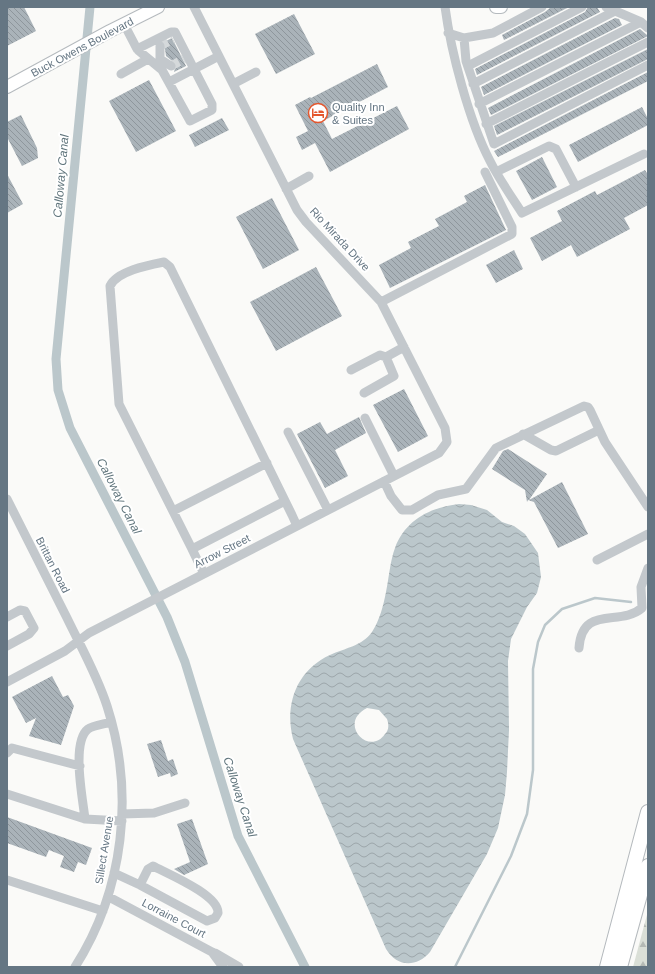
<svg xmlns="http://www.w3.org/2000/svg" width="655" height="974" font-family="Helvetica,sans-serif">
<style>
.forest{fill:url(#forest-firs)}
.water{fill:url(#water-waves);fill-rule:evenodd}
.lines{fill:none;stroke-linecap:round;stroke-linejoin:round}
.stream{stroke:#bbc7cb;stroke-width:2.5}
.canal{stroke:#bbc7cb;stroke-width:9}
.building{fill:url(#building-back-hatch)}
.minor-tunnel{stroke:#d5d9db;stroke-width:9;stroke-dasharray:9 4.5;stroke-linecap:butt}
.major-casing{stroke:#b5babe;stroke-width:14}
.highway-casing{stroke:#b4b9bd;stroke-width:16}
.minor{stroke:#c3c8cc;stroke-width:9}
.major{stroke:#fff;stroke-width:12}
.highway{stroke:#fff;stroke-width:14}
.labels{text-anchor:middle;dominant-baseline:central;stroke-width:4;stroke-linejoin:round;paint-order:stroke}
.street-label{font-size:11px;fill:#657683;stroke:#fff}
.poi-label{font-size:11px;fill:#657683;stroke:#fff;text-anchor:start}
.water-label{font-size:12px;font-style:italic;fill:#60757c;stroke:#fff}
</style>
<defs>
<pattern id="forest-firs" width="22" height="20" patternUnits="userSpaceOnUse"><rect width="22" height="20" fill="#dadfd7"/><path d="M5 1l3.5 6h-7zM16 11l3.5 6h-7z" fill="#b4b9b4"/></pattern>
<pattern id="water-waves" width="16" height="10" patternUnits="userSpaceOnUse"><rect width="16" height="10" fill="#bbc7cb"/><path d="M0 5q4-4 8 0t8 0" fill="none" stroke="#9ca6aa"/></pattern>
<pattern id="building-back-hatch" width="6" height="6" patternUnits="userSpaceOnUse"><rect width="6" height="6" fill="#aab3b9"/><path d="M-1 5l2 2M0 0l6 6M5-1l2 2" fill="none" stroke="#8e969c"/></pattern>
</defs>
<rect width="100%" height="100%" fill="#fafaf8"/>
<path class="forest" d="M648 911V967H633Z"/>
<path class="water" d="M459 504 471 505 487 510 502 522 514 526 525 534 538 553 541 577 537 593 527 607 511 639 508 661 509 730 507 772 505 795 498 828 487 854 430 952C416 968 397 967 386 949L293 739C284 704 297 670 330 655 345 648 362 646 372 632 380 619 383 607 386 592 389 578 390 561 395 548 405 520 431 507 459 504ZM367 708 379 710 387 719C389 725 389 730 385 734 369 757 337 723 367 708Z"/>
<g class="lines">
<path class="stream" d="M455 967 511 856 527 814 533 770V669L538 642 545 625 562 609 595 598 631 602"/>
<path class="canal" d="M90 7 56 359 58 390 70 428 167 617 185 662 238 836 305 967"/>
</g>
<path class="building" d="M7 7H24L36 31 7 46Z
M551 7H569L504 40 502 35 545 12Z
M588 7H597L600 12 477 75 475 69 585 12Z
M294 14 315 54 276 74 255 34Z
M615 18 619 19 622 25 484 95 481 87Z
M640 29 648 36 491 115 488 108Z
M172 38 186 66 174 72 176 64 166 56 164 42Z
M648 49V59L497 135 494 126Z
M377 64 388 87 323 121 332 139 397 106 409 129 330 172 315 143 302 150 296 137 308 131 295 105 310 97 311 98Z
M648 72V81L498 157 494 151Z
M149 80 176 131 136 152 109 101Z
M642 107 648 119V125L578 162 569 145Z
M21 115 37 148 38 158 22 166 7 137V122Z
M222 118 229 130 195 147 189 135Z
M542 157 557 187 532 200 516 171Z
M645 170 648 175V205L624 218 630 229 577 257 571 245 542 261 530 238 562 221 557 211 595 191 597 195Z
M7 174 23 204 7 213Z
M485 185 506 230 390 288 379 265 411 248 408 242 439 226 435 219 467 202 464 196Z
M272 198 299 250 263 269 236 217Z
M514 250 523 269 496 283 486 265Z
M316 267 342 316 276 351 250 302Z
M404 389 428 436 398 452 373 405Z
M359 417 366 433 335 450 348 476 325 488 297 434 320 422 327 434Z
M508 449 547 474 529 500 562 482 588 534 558 548 534 502 528 500 527 502 525 490 492 469 503 451Z
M52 676 63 697 68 695 74 706 61 745 29 736 36 718 26 723 12 697Z
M161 740 168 761 173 759 178 774 171 777 170 773 158 777 147 744Z
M7 817 92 848 86 865 78 862 74 872 60 867 64 856 49 850 46 857 7 843Z
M192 819 208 864 184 875 174 869 190 862 177 824Z"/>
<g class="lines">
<path class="minor-tunnel" d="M160 46 173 39
M171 66 184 59"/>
<g class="major-casing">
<path id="major" d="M496 7H501
M7 87 110 31 158 7"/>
</g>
<g class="highway-casing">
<path id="highway" d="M607 967 648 812
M620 967 648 866"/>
</g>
<path class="minor" d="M445 7C451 52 469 121 490 161 499 179 511 196 522 213L644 154
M606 7 641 22 648 28
M124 24 137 49 139 51 162 70 189 119 190 121 212 110V104L175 32H171L137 49
M448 33 464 38 493 33 542 7
M464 38 466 61 494 144 648 65
M160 46V59L171 66
M468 66 582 7
M121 74 148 59
M169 82 219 56
M233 84 256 72
M473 84 615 11
M479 104 641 22
M486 124 648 42
M496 172 549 146 556 149 576 187
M286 189 309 176
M381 302 512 234V227L485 172
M386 357 404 347
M351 370 380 355 386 357 394 376 364 393
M365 418 394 476
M288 432 328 510
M523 434 551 450 556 451 599 430
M384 481 391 496 402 510H412L438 495 466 489 496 448 584 406 588 407 590 410 605 442 648 507
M7 499C27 539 47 578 67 618 81 647 97 675 107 706 135 793 124 890 75 967
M285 501 192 549 119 404 110 286C117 271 149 265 164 262L170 267 292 515 297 526
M173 511 267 463
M192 549 204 574
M597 560 648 534
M7 617 20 610 25 611 34 628 29 634 7 646
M579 648C582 604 620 627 642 608L641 587 648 568
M7 682 65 651 89 633 439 453 447 442 445 428 381 302 306 222 297 210 194 7
M111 722C105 724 93 725 88 729 71 742 83 800 85 819L122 821
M7 753 12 748 80 766
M7 794 85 819
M122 814 154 813 185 803
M114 873 140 885 207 921 215 918 218 913C219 895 168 874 153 866L148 869 140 885
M7 880 103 911
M109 897 212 952 223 967
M215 953 239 967"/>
<use href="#major" class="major"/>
<use href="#highway" class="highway"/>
</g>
<defs>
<g id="hotel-ring" transform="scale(1)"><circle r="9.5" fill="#fff" stroke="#e4572e" stroke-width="1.5"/><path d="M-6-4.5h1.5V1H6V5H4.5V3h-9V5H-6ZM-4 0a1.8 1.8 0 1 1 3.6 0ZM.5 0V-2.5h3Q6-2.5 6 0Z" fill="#e4572e"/></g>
</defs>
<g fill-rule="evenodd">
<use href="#hotel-ring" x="318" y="113"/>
</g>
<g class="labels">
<g class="street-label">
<text transform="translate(82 47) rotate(-28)">Buck Owens Boulevard</text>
<text transform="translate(340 239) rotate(47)">Rio Mirada Drive</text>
<text transform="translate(222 551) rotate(-27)">Arrow Street</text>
<text transform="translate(53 565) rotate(63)">Brittan Road</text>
<text transform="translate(104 850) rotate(-81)">Sillect Avenue</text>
<text transform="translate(174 918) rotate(28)">Lorraine Court</text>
</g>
<g class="poi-label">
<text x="332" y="107">Quality Inn<tspan x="332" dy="13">&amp; Suites</tspan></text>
</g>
<g class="water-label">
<text transform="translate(61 176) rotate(-85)">Calloway Canal</text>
<text transform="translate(119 496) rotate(63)">Calloway Canal</text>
<text transform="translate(240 797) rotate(72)">Calloway Canal</text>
</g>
</g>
<rect width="655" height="974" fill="none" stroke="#657683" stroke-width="16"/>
</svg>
